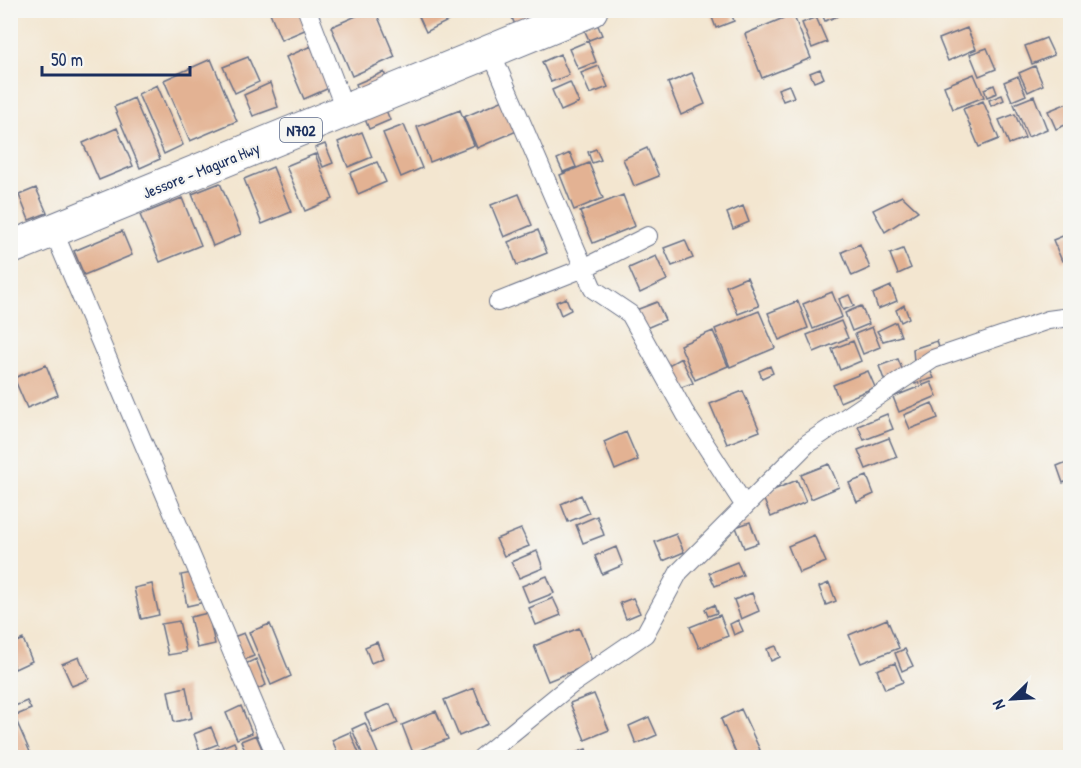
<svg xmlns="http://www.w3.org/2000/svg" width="1081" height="768" font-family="'Patrick Hand',sans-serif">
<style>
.building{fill:#e3b293}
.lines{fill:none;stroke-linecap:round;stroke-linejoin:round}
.street-casing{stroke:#676f86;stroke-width:20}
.highway-casing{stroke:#676f86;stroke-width:35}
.street{stroke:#fff;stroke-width:18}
.highway{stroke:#fff;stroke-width:33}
.labels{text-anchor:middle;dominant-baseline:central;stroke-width:4.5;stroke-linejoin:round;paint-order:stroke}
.shield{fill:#f6f6f2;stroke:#5d6b8a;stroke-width:1.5}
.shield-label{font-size:15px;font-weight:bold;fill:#1b2f5e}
.street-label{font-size:16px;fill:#1b2f5e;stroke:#f6f6f2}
</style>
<rect width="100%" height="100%" fill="#f6f6f2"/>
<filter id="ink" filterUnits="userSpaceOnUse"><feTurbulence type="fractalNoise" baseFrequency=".0167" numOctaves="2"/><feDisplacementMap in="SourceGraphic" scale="12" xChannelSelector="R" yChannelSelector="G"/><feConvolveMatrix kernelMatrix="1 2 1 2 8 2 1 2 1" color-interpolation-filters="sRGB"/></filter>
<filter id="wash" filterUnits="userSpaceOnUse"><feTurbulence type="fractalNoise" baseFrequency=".008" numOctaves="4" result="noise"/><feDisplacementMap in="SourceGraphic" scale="24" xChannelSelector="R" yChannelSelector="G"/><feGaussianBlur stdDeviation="1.35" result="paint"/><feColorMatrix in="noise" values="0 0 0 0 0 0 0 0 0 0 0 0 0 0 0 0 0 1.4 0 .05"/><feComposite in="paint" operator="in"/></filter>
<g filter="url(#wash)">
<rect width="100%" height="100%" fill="#f3e6d0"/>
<g id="blocks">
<path class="building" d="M269 10H299L307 29 281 40Z
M370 10H375L395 57 352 76 331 27Z
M416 10H443L448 21 426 32Z
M509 10H535L539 19 515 25Z
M712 10H730L734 21 716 28 710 12Z
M820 10H836L838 16 825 21Z
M793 14 811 58 762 78 745 34Z
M816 17 827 42 812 48 802 23Z
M596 21 602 35 589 40 583 27Z
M967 28 976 49 948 61 939 39Z
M1046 38 1054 55 1032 64 1025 46Z
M588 41 596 62 578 69 569 49Z
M311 46 329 88 304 99 286 57Z
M987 48 996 69 979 76 970 54Z
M560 54 569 75 551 82 542 62Z
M248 57 259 82 235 93 223 67Z
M211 59 237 121 190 141 164 80Z
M599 66 608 87 590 94 581 73Z
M1035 66 1043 85 1028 92 1019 73Z
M820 69 824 78 814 82 810 73Z
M384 72 389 86 361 98 356 84Z
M692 73 705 104 681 115 668 83Z
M974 74 984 97 953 109 944 86Z
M1018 76 1026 95 1012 101 1004 82Z
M570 82 579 103 561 111 552 90Z
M270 83 278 107 253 116 244 95Z
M157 85 183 145 164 154 138 94Z
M789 85 794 97 783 101 778 89Z
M994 85 997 93 987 97 984 89Z
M1002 95 1004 100 991 106 989 100Z
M1034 96 1047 129 1028 137 1014 104Z
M134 98 160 159 140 168 114 107Z
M506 99 519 130 477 148 464 117Z
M983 101 999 139 979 147 963 109Z
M1070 102V123L1056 129 1048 111Z
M384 105 390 120 369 129 363 114Z
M460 110 474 145 430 162 417 127Z
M1015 114 1025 138 1009 144 999 120Z
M404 125 422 168 401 177 383 133Z
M117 128 133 166 99 180 83 143Z
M362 132 372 157 348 167 338 142Z
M325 144 333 163 323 167 315 148Z
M647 148 659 176 634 186 623 159Z
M596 149 601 160 592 163 588 152Z
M570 153 576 167 563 172 557 159Z
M315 154 333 199 305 211 286 166Z
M377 162 386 182 358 194 350 173Z
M589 163 603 198 574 210 560 175Z
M273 167 291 212 262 224 244 179Z
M220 183 241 234 213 246 192 194Z
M36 188 47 213 29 220 19 195Z
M519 194 532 225 504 237 491 205Z
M623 195 635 226 593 243 580 212Z
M902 196 918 211 885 232 873 210Z
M182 198 201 245 160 262 140 215Z
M743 206 749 222 733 229 727 213Z
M538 230 547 253 517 265 508 242Z
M122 231 132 255 84 275 74 251Z
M1070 233V257L1062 261 1053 240Z
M685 240 693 258 672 266 664 248Z
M860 244 870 268 852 276 842 252Z
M903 249 911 268 898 274 890 254Z
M656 256 667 280 640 293 629 268Z
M747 277 759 306 738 314 726 286Z
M891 286 897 301 878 309 873 294Z
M832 292 842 317 813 329 803 304Z
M849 295 854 306 843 310 839 299Z
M566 298 571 310 561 315 556 302Z
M798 301 808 328 779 340 768 313Z
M657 302 665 320 644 329 636 310Z
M904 305 909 318 901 322 896 310Z
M861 306 869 324 852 331 845 313Z
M759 311 775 348 730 367 715 329Z
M841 321 848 338 814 352 807 335Z
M896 322 901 336 883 341 877 331Z
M872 327 880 347 863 354 855 334Z
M713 331 728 366 695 380 680 345Z
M853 341 861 361 840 370 832 349Z
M937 341 941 354 914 362 913 349Z
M681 358 693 383 676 389 663 368Z
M898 359 904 374 885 382 879 366Z
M46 365 58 395 27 408 14 378Z
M770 366 773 373 762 378 759 371Z
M930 370 934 378 915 384 912 376Z
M868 371 875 387 840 402 833 385Z
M931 382 937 396 899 412 893 397Z
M743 391 760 431 727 444 710 404Z
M932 403 938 418 910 429 904 415Z
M887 414 893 429 864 440 858 426Z
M626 432 638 460 615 470 604 442Z
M889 438 897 457 866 469 858 450Z
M1069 461 1070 480 1063 483 1057 466Z
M829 464 839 487 811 499 801 475Z
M867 476 874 494 857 502 849 483Z
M797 480 806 502 771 517 762 495Z
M581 495 589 513 568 522 561 504Z
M597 516 604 535 583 543 576 525Z
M750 522 758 543 744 548 736 527Z
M521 529 529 546 504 556 496 539Z
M676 534 684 552 663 561 655 542Z
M814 535 826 562 799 573 788 546Z
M616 547 623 565 602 574 595 556Z
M537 551 543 568 519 578 511 562Z
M737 562 743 575 715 586 709 573Z
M197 572 205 602 187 606 181 575Z
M547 576 554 593 529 603 522 586Z
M829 583 836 601 826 605 819 587Z
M152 584 159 615 141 619 134 588Z
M752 593 759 611 741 619 734 600Z
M553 598 561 615 536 625 529 608Z
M633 598 640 613 626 619 620 603Z
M714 605 717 613 708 616 705 609Z
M208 613 215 644 197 648 190 617Z
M720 615 728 636 699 648 690 627Z
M887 619 899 648 861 663 849 635Z
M738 620 743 631 734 635 730 624Z
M179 621 186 652 168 655 161 624Z
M270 624 291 676 271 685 249 632Z
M579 628 593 663 548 681 534 646Z
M244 633 254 656 238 662 228 639Z
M23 639 32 661 15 669 10 659V645Z
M377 642 383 658 371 663 365 647Z
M776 646 780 657 771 661 767 649Z
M905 649 913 666 902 671 895 653Z
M79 657 89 679 72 686 62 664Z
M256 659 266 685 251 692 241 666Z
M895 663 903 682 885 689 877 670Z
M186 687 192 718 174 722 168 691Z
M474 688 488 724 459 736 444 700Z
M594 694 609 730 585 740 570 703Z
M27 701 31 709 12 717 10 708Z
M390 704 398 723 373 733 365 714Z
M241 706 252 733 237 739 226 713Z
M741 709 760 750 744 758H738L721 719Z
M436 711 448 739 413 753 402 725Z
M649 717 657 735 636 744 629 726Z
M16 720 30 752 14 758 10 749V723Z
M365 723 379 756 374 758H364L352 729Z
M211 727 218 744 200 751 194 734Z
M350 732 361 758H340L332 740Z
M256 735 266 758H248L241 741Z
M234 742 241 758H212L210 752Z
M586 749 589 758H565V757Z"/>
</g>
</g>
<g filter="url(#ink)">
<use href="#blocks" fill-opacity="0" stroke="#676f86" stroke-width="1.5"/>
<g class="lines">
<g class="street-casing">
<path id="street" d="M307 10 346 112
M491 52 593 289 630 314 685 413 745 506
M53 230 277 758
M498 302 584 268 648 236
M481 758 572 684 645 634 679 572 808 443 933 359 1048 320 1070 317"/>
</g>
<g class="highway-casing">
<path id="highway" d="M10 248 591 10"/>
</g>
<use href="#street" class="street"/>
<use href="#highway" class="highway"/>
</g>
</g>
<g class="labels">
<rect class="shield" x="280" y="118" width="42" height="24" rx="4.5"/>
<g class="shield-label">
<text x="301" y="130">N702</text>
</g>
<g class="street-label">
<text transform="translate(201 170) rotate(-22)">Jessore - Magura Hwy</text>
</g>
</g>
<rect width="1081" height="768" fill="none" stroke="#f6f6f2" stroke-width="36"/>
<g transform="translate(1012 699) rotate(246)" stroke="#f6f6f2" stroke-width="4.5" paint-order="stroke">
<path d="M0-4.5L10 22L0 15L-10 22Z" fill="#1b2f5e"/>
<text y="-9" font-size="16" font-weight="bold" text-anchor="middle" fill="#1b2f5e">N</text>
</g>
<path d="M42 66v9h148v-9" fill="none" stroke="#1b2f5e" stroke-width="3"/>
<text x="51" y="66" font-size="18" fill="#1b2f5e" stroke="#f6f6f2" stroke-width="4.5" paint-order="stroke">50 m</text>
</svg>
